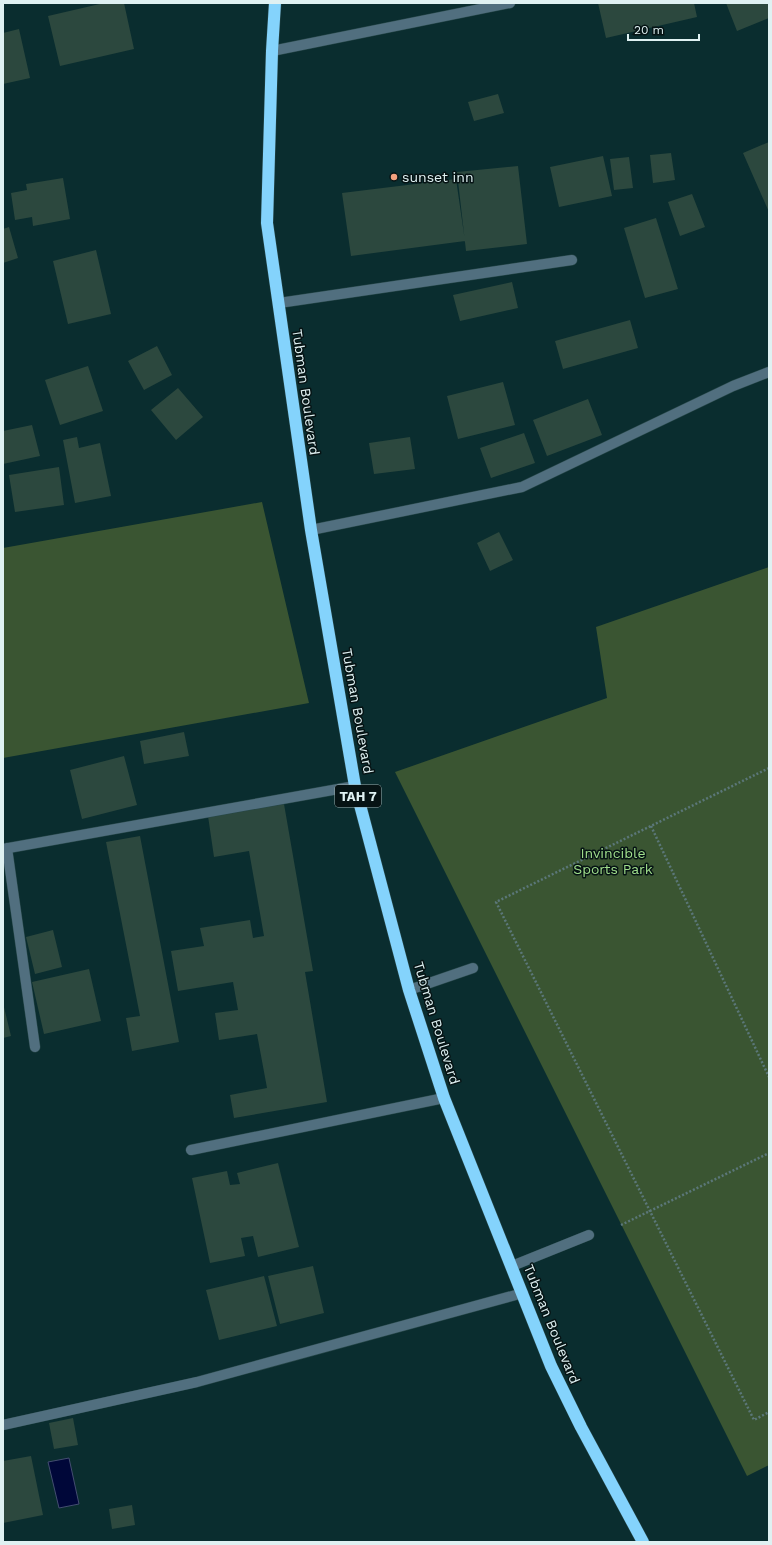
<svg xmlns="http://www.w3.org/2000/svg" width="772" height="1545" font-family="'Work Sans',sans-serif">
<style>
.green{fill:#3a5532}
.water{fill:#000739;stroke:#434d70}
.building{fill:#2c483e}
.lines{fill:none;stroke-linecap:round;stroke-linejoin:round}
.lane-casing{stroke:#28484a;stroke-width:11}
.street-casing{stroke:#28484a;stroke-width:11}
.highway-casing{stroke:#28484a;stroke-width:13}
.path{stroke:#5b7779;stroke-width:2.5;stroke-dasharray:2 2;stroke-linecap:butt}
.lane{stroke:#516f7f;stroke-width:10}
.street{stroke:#516f7f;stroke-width:10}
.highway{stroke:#84d3fc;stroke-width:12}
.poi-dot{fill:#f2a17e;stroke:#061314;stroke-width:1.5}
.labels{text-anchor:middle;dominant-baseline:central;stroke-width:3;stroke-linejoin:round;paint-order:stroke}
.shield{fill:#061314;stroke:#9eaeaf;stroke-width:1}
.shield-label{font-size:13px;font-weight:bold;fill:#dff1f2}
.poi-label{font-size:14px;fill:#dff1f2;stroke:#061314;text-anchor:start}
.street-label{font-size:14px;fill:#dff1f2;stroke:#061314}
.park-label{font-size:14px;fill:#a0de8c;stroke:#061314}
</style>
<rect width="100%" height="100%" fill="#0a2d2f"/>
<path class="green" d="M262 502 309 703 3 758V548Z
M769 567V1465L747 1476 395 772 607 698 596 627Z"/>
<path class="water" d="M69 1458 79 1504 59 1508 48 1462Z"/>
<path class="building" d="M104 3H124L134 49 60 66 48 16Z
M598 3H694L697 17 606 38Z
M726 3H769V18L737 31Z
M19 29 30 78 3 84V33Z
M498 94 504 113 474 121 468 102Z
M769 142V212L743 153Z
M671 153 675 180 653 183 650 155Z
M603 156 612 196 559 207 550 167Z
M629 157 633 188 614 190 610 159Z
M518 166 527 244 466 251 457 172Z
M63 178 70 219 33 226 32 217 15 220 11 193 27 190 26 184Z
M456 179 465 241 351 256 342 193Z
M692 194 705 227 680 236 668 202Z
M656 218 678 289 645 298 624 228Z
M9 227 18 258 3 263V229Z
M96 250 111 314 68 324 53 261Z
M512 282 518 308 460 321 453 295Z
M630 320 638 348 563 369 555 341Z
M157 346 172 375 144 390 128 361Z
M88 366 103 411 60 425 45 380Z
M503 382 515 425 458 439 447 396Z
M178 388 203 417 176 440 151 410Z
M588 399 602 435 547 456 533 420Z
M32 425 40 456 3 464V431Z
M524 433 535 463 491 478 480 448Z
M77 437 79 448 100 443 111 496 75 503 63 440Z
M410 437 415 469 374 474 369 443Z
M59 467 64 505 15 512 9 475Z
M499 532 513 560 490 571 477 543Z
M184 732 189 756 144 764 140 741Z
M124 756 137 805 82 819 70 770Z
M284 804 313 971 305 972 327 1102 234 1118 230 1095 267 1088 257 1034 219 1040 215 1013 238 1010 233 982 178 991 171 951 204 946 200 928 250 920 253 938 264 936 249 851 214 857 208 816Z
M140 836 179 1042 132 1051 126 1018 140 1016 106 842Z
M53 930 62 967 35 974 26 937Z
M89 969 101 1021 44 1034 32 982Z
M3 1003 11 1036 3 1038Z
M278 1163 299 1247 258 1257 253 1236 241 1238 245 1256 210 1263 192 1178 227 1171 230 1185 240 1184 237 1173Z
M313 1266 324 1313 280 1324 268 1276Z
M264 1276 277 1326 219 1340 206 1290Z
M73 1418 78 1445 54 1449 49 1423Z
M31 1456 43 1515 3 1523V1461Z
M132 1505 135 1525 112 1529 109 1509Z"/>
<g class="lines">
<g class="lane-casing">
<path id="lane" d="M279 303 572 260
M409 990 473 968
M512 1266 589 1235"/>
</g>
<g class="street-casing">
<path id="street" d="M272 51 510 3
M311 530 522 487 733 386 769 372
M7 848 35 1047
M3 849 355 786
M191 1150 444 1098
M3 1425 197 1382 523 1293"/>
</g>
<g class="highway-casing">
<path id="highway" d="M275 3 272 51 267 223 311 530 355 786 409 990 444 1098 551 1366 581 1427 643 1542"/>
</g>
<path class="path" d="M769 768 496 902 754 1420 769 1412
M651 826 769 1077
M621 1225 769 1153"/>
<use href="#lane" class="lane"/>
<use href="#street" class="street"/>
<use href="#highway" class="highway"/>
</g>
<circle class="poi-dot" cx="394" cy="177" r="4"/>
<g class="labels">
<rect class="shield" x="335" y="785" width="46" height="22" rx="3"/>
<g class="shield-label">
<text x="358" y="796">TAH 7</text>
</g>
<g class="poi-label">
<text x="402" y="177">sunset inn</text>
</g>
<g class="street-label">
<text transform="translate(306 392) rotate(82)">Tubman Boulevard</text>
<text transform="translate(358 711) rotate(80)">Tubman Boulevard</text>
<text transform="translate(437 1023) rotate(73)">Tubman Boulevard</text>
<text transform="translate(552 1324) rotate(68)">Tubman Boulevard</text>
</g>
<g class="park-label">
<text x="613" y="853">Invincible<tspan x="613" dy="16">Sports Park</tspan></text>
</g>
</g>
<rect width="772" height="1545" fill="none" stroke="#dff1f2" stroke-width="8"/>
<path d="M628 34v6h71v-6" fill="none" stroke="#dff1f2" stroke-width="2"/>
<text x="634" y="34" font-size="12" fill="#dff1f2" stroke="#061314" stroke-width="3" paint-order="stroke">20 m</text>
</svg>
